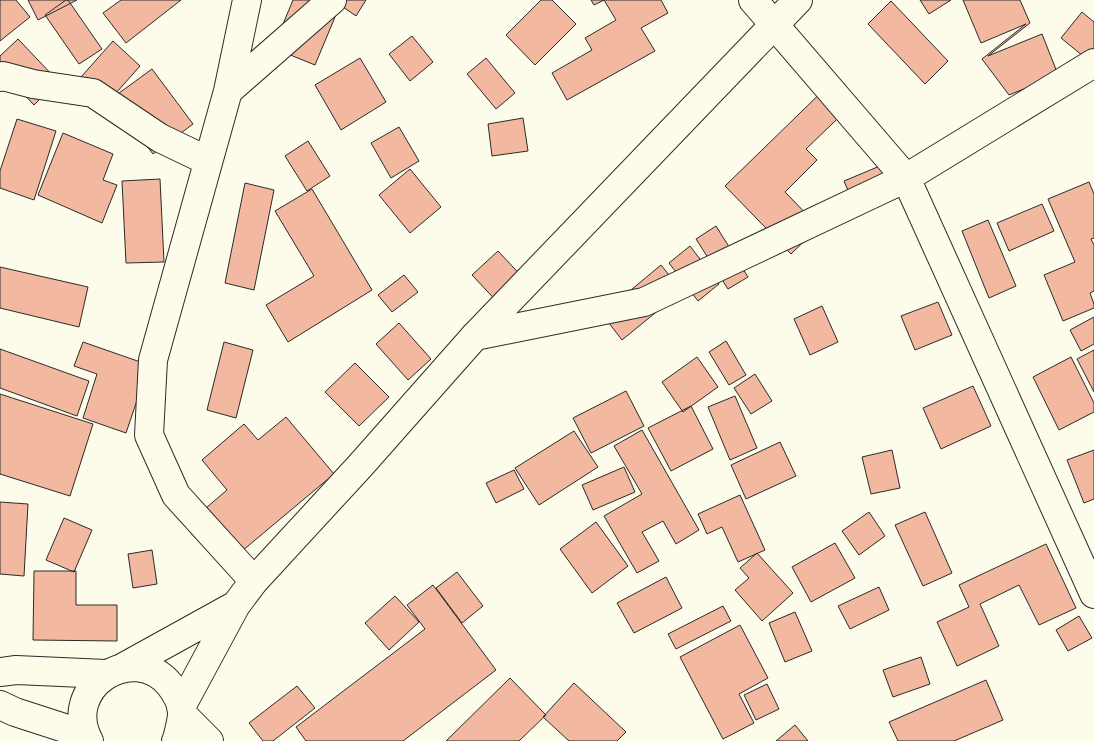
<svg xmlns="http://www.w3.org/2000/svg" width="1094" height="741" font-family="'Titillium Web',sans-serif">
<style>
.building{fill:#f2b8a0;stroke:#2b2b2b}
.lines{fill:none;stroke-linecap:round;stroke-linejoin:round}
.minor-casing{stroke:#2b2b2b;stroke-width:30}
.tertiary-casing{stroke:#2b2b2b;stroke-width:30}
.minor{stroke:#fdfbea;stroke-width:28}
.tertiary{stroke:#fdfbea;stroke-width:28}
</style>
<rect width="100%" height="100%" fill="#fdfbea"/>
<path class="building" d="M0 0H16L30 17 0 41Z
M28 0H77L38 20Z
M66 0H68L102 49 79 64 45 15Z
M121 0H181L126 43 103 13Z
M293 0H328L340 5 315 65 273 48Z
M333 0H366L356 16Z
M541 0H552L576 24 535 65 506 35Z
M591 0H604L594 5Z
M604 0H661L668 13 641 28 655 51 567 100 552 73 592 50 585 38 616 20Z
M920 0H951L929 14Z
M963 0H1020L1030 23 988 56 1042 34 1057 72 1048 79 1009 95 982 59 1026 24 981 43Z
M891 1 948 61 925 84 868 24Z
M1082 12 1094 22V65L1061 38Z
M412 36 433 62 410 81 389 54Z
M18 39 58 81 34 105 0 69V56Z
M113 41 140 66 108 102 81 77Z
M360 58 386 102 341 130 315 85Z
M486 58 515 93 496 109 467 74Z
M152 69 193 124 153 154 111 99Z
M836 78 857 100 806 149 817 160 785 192 819 227 791 254 725 186Z
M523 118 528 151 492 156 488 124Z
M17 119 56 131 34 200 0 188V171Z
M399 127 419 161 391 178 371 143Z
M63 133 113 154 103 180 117 185 102 223 38 195Z
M308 141 330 176 307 191 285 156Z
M899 158 912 192 858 214 844 181Z
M410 169 441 207 410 233 379 195Z
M160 179 164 262 126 263 122 181Z
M1089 182 1094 194V238L1091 239 1094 245V291L1090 293 1094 304V308L1063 321 1044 275 1075 262 1048 199Z
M245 183 274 190 254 290 225 283Z
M312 189 372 290 288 342 266 305 314 276 275 211Z
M1042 204 1054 231 1009 251 997 223Z
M988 220 1016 286 989 298 962 231Z
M716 226 748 277 728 289 696 239Z
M690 246 719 284 698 301 669 263Z
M498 251 528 283 502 307 472 275Z
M661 265 682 291 622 340 602 314Z
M0 267 88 287 79 327 0 308Z
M404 275 418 292 392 312 378 295Z
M938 302 952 335 915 350 901 316Z
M822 306 838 342 810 355 794 319Z
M1094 317V344L1081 351 1070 330Z
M399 323 431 359 408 380 376 344Z
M726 341 746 375 729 385 709 352Z
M83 342 149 365 126 433 83 418 97 374 74 366Z
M224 342 253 350 236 418 207 410Z
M0 349 89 381 77 416 0 388Z
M1094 350V392L1077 359Z
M697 357 718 387 683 412 662 382Z
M1071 357 1094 403V412L1059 430 1033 377Z
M355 363 389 397 359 426 325 392Z
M755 374 772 401 751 414 734 388Z
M973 386 991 426 941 449 923 408Z
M626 391 644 426 591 453 573 418Z
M0 394 93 424 70 496 0 474Z
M735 396 757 448 730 460 708 407Z
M691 406 713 449 671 471 648 428Z
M286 417 334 474 242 551 206 508 227 490 202 460 244 424 258 440Z
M642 430 699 530 676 544 663 521 642 532 659 561 637 573 604 516 642 494 614 446Z
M574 431 598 467 539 505 515 468Z
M780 442 796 476 746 499 731 465Z
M892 450 900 488 871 494 862 457Z
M1094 450V499L1084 503 1067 460Z
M624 467 635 492 593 510 582 485Z
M514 470 524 489 496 503 486 483Z
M740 495 765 550 738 562 722 527 707 534 698 514Z
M0 502 28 504 24 576 0 574Z
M869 512 885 536 859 555 842 531Z
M925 512 952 573 923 586 895 525Z
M64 518 92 530 74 572 46 560Z
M596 522 628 566 592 593 560 549Z
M835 543 855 578 811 602 792 567Z
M1046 544 1076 608 1039 625 1019 585 980 604 999 646 957 666 937 622 969 607 959 585Z
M152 550 157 584 133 588 128 554Z
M757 553 793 593 762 621 735 590 749 578 740 568Z
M34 571H76V605H117V641L33 640Z
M457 572 483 606 462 623 436 588Z
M666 577 682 608 634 633 617 603Z
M433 585 496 670 403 741H306L296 727 425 629 407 605Z
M879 587 889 610 850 629 838 606Z
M395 596 419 622 389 650 365 623Z
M723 606 731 621 676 649 668 634Z
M795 612 812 651 785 662 769 623Z
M1079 616 1092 638 1068 651 1056 630Z
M740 625 768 678 739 694 754 723 723 739 680 657Z
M921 657 930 684 893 697 883 670Z
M510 678 546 715 519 741H446Z
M986 680 1003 720 954 741H898L889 722Z
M574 683 626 732 617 741H569L543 717Z
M767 684 779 709 756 720 744 695Z
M297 686 315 708 273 741H263L249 723Z
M795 725 808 741H776Z"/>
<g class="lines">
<g class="minor-casing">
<path id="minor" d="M247 0 228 91 153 360 149 435 176 495 254 581
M753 0 906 178 1094 594
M0 77 3 76 33 84 93 93 160 138 208 161
M228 91 332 0
M475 336 644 302 906 178 1094 63"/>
</g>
<g class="tertiary-casing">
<path id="tertiary" d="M122 668 236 605
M0 672 16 670 106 674
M0 705 15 712 86 735
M181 707 236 605 254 581 360 466 475 336 798 0
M182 714 209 741
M89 741C60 688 133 640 170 685 176 693 182 703 182 713 182 721 179 731 177 739L176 741"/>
</g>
<use href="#minor" class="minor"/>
<use href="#tertiary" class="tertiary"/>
</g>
</svg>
